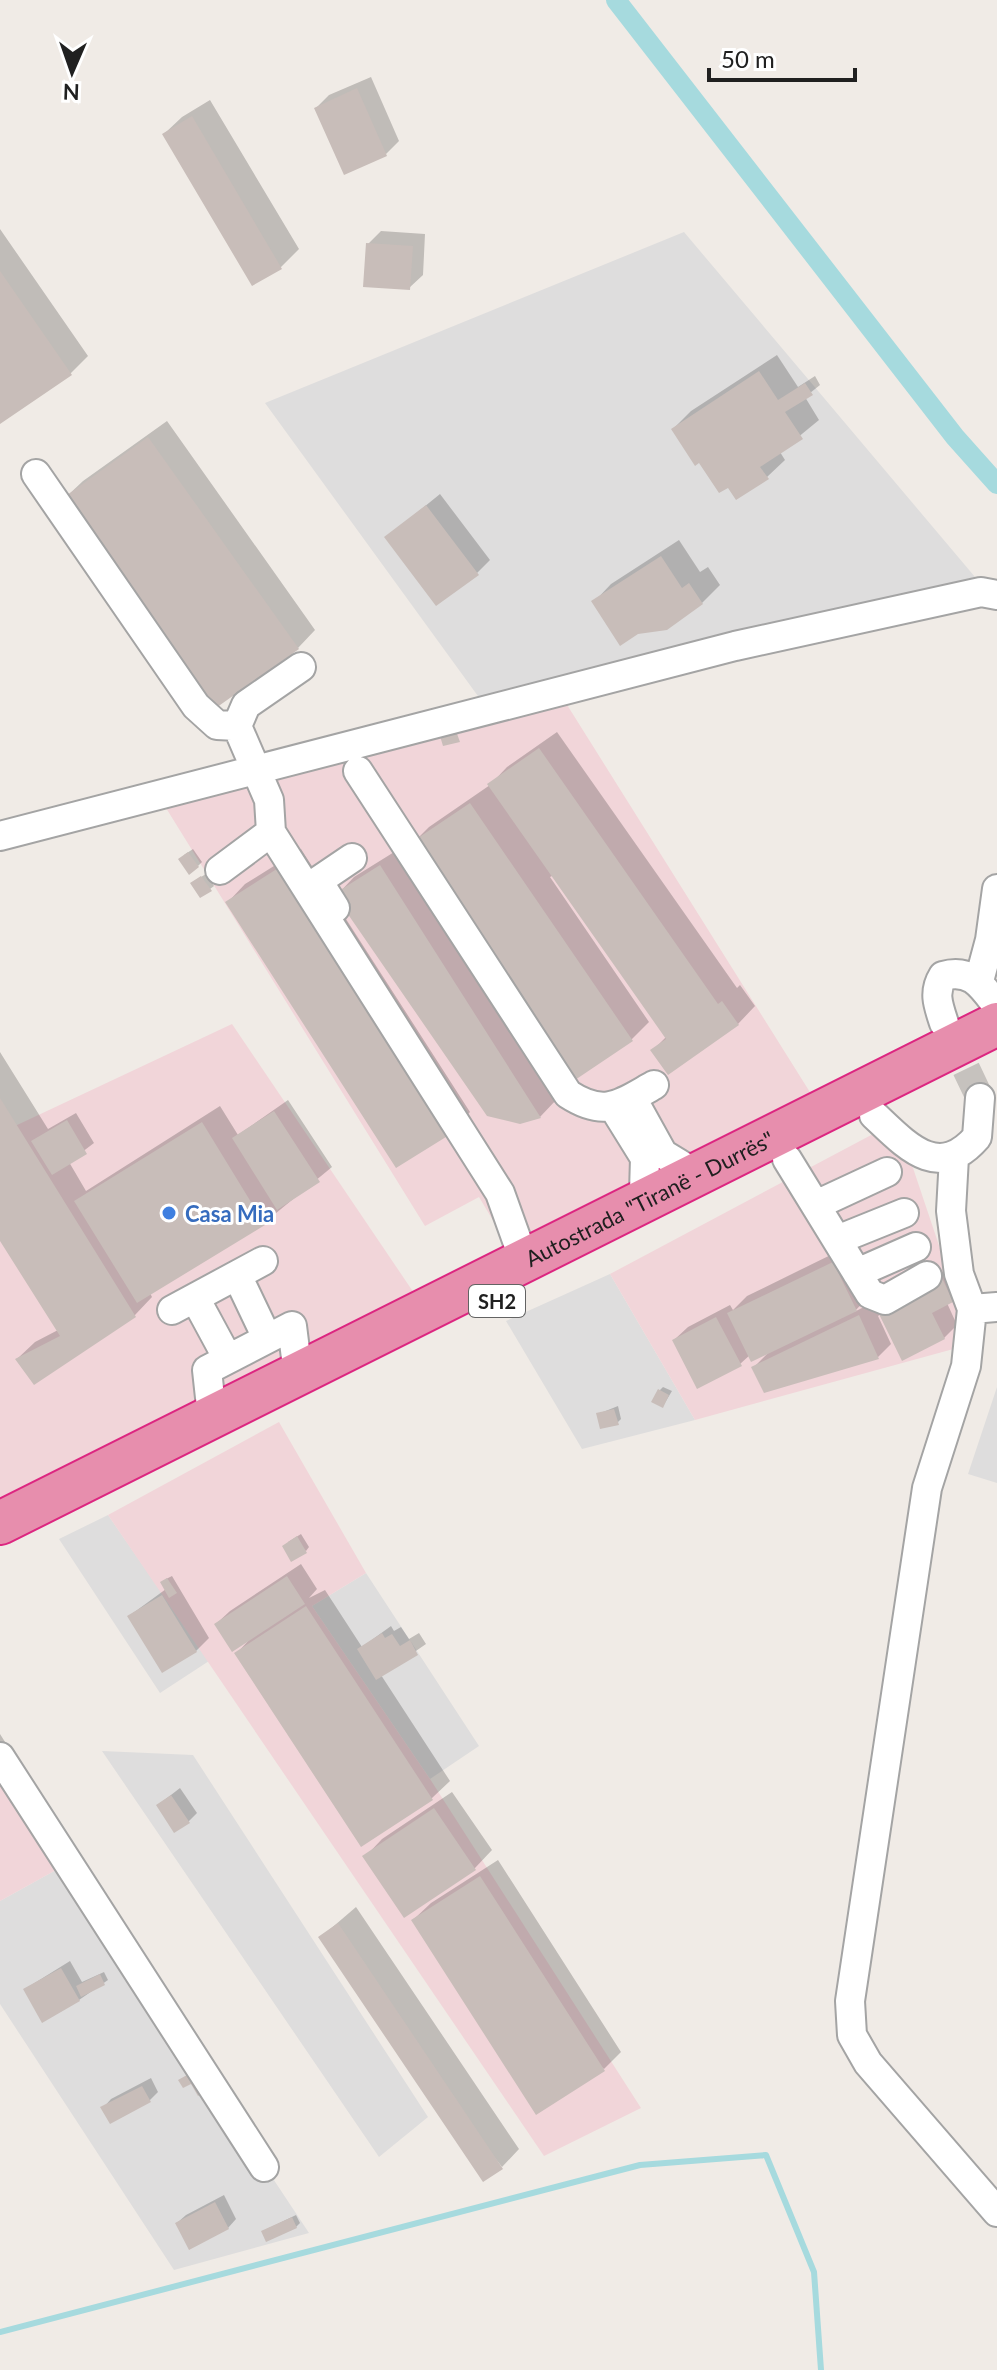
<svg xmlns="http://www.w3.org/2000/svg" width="997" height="2370" font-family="Lato,sans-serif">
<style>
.residential{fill:#dedddd}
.commercial{fill:#f1d5d9}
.shadow{fill:#0003}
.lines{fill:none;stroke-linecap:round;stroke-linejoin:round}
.stream{stroke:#a6dade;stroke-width:6}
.canal{stroke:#a6dade;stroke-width:20}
.building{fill:#c8bdb9}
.minor-tunnel{stroke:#c6c2be;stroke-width:28;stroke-dasharray:28 14;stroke-linecap:butt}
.minor-casing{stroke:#a4a4a4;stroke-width:32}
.highway-casing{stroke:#dc2680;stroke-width:46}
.minor{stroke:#fff;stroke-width:28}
.highway{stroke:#e78ead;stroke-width:42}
.shop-dot{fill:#3f7fe0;stroke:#fff;stroke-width:3}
.labels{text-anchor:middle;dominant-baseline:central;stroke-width:6;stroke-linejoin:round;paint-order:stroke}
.shield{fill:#fff;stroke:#636363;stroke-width:2}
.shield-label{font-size:20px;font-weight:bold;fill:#202020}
.street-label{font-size:22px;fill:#202020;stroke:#fff}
.shop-label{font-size:22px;font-weight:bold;fill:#366cbe;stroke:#fff;text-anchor:start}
</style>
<rect width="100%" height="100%" fill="#f0ebe6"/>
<path class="residential" d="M684 232 975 577 483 703 265 403Z
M610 1274 695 1420 582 1449 506 1321Z
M997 1387V1483L968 1474Z
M108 1515 209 1661 160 1693 59 1539Z
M366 1573 479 1746 430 1779 312 1606Z
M102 1751 193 1755 428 2117 379 2157Z
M65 1865 309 2233 174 2270 0 2004V1901Z"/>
<path class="commercial" d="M564 700 813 1097 513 1254 479 1197 425 1226 166 808Z
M232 1024 418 1299 0 1512V1103L15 1126Z
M875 1133 911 1162 960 1308 957 1348 695 1420 610 1274Z
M279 1422 366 1573 312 1606 430 1779 641 2108 544 2156 108 1515Z
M0 1766 65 1865 0 1901Z"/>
<path class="shadow" d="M371 77 399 141 386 154 316 108 329 95Z
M210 100 299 249 281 267 253 284 164 134 182 117Z
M0 229 88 356 70 374 0 422Z
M381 231 425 234 423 275 409 288 368 244Z
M777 355 798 387 815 376 820 385 805 397 819 420 780 452 785 460 767 477 728 485 673 429 691 411Z
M167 421 315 630 298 648 65 498 83 481Z
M440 494 490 560 477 573 387 537Z
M679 540 700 572 708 567 720 585 702 603 594 602 611 584Z
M557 732 737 988 740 985 755 1006 738 1024 653 1050 667 1036 554 875 550 877 649 1022 631 1040 412 844 429 827 490 785 507 767Z
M193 849 202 862 198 866 184 855Z
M301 849 470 1112 453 1130 228 902 245 884Z
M399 849 557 1099 540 1117 337 895 354 877Z
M206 874 214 886 210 889 196 880Z
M0 1052 48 1129 76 1113 94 1143 69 1162 86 1191 220 1106 238 1135 288 1100 332 1167 264 1223 150 1293 152 1297 135 1315 17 1359 35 1342 58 1330 0 1237Z
M851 1245 873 1292 854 1312 872 1303 877 1313 892 1297 955 1266 965 1287 947 1303 957 1325 944 1338 881 1314 878 1316 891 1344 878 1357 754 1367 769 1352 750 1355 740 1364 674 1340 688 1327 730 1305 733 1310 747 1296Z
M663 1387 672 1391 663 1406 659 1391Z
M618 1406 621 1419 617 1423 598 1414Z
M301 1534 309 1547 306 1551 288 1542Z
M301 1564 317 1589 309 1598 325 1590 362 1647 391 1626 394 1631 401 1627 409 1639 419 1633 426 1644 381 1675 450 1781 432 1798 362 1844 237 1653 249 1640 216 1624 230 1611Z
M172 1576 209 1638 196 1651 129 1616 166 1589V1579Z
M0 1734 21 1767 0 1787Z
M180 1788 197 1813 188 1822 158 1805Z
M452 1792 492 1850 475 1868 405 1915 365 1857 382 1839Z
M498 1860 621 2052 604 2069 413 1920 431 1903Z
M356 1907 519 2149 502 2167 321 1937Z
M70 1961 82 1982 104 1972 108 1980 79 2000 25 1989Z
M151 2078 158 2092 150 2100 103 2108 111 2099Z
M224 2195 236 2219 228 2228 177 2223 186 2215Z
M296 2215 300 2223 296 2227 263 2231Z"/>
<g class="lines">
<path class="stream" d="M0 2332 640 2165 766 2155 814 2272 821 2370"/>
<path class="canal" d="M616 0 955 437 997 484"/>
</g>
<path class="building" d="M357 88 387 156 344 175 314 108Z
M192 116 282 269 252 286 162 134Z
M366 243 413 246 410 290 363 287Z
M0 271 72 375 0 424Z
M759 371 778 400 805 383 813 395 785 412 803 439 760 467 769 479 736 500 728 488 719 493 699 463 695 466 671 429Z
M148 437 299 649 213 710 63 498Z
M426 505 479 575 436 606 384 537Z
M661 556 682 588 689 583 703 604 667 630 638 634 620 646 591 601Z
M456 731 460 742 443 746 440 736Z
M539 748 718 1004 722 1001 739 1025 668 1075 650 1050 666 1039 487 784Z
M470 803 633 1041 572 1082 409 844Z
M188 852 199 867 189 875 178 859Z
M283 865 454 1132 396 1168 225 902Z
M380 865 541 1118 520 1124 487 1116 334 894Z
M201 876 212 891 200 898 190 883Z
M0 1098 136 1317 34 1385 15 1359 60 1336 0 1241Z
M274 1111 320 1182 277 1210 232 1138Z
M67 1120 87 1154 52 1175 31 1141Z
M202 1122 265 1225 137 1303 74 1201Z
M833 1262 857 1311 751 1362 727 1313Z
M942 1278 953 1302 932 1313 945 1339 902 1361 877 1310Z
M859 1315 879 1359 764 1393 751 1367Z
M716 1317 742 1366 697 1389 672 1340Z
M658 1389 669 1395 663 1408 651 1402Z
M614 1409 619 1425 600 1429 596 1413Z
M297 1536 307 1553 291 1562 282 1546Z
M287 1576 305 1604 232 1652 214 1624Z
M167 1578 177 1593 169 1598 160 1582Z
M162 1595 197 1652 162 1673 127 1616Z
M306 1606 433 1800 361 1847 234 1653Z
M382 1633 385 1638 392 1634 400 1646 410 1640 418 1655 376 1680 357 1649Z
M171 1795 190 1823 174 1833 156 1805Z
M434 1808 476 1870 404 1918 362 1856Z
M480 1876 605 2071 536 2115 411 1920Z
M338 1923 503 2169 483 2182 318 1937Z
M61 1968 80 2001 42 2023 23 1989Z
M100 1974 105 1985 81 1997 76 1986Z
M196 2070 207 2091 198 2096 191 2084 183 2088 178 2080Z
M142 2086 151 2102 110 2124 100 2107Z
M215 2202 229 2229 189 2250 175 2223Z
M292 2217 297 2228 266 2242 261 2231Z"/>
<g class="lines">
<path class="minor-tunnel" d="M948 1031 980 1098"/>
<g class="minor-casing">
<path id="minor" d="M36 474 196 706 217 725 237 726
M358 771 568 1094C605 1118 620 1104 654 1085
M271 832 269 800 237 726 246 705 301 667
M0 836 735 646 981 592 997 595
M220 870 271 832 500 1193 524 1260
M335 908 318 881 352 858
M979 981 990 940 997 889
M944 1023C938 1005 933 992 943 976 971 968 982 986 997 1006
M632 1098 663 1154 686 1168 691 1179
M614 1108 645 1158 644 1192 628 1208
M874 1115C906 1145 938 1182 977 1137L980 1098
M954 1157 951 1211 959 1274 972 1309 966 1366 927 1488 850 2001 852 2035 868 2063 997 2212
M787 1159 870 1294 885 1300 927 1276
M816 1205 887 1172
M837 1240 904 1213
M857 1273 916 1247
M237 1275 267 1338
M195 1298 228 1359
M972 1309 997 1307
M172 1310 263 1261
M212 1416 207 1370 292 1326 298 1374
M0 1757 264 2167"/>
</g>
<g class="highway-casing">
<g id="highway">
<path id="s1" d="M0 1523 997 1024"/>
</g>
</g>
<use href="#minor" class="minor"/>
<use href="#highway" class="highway"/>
</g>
<circle class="shop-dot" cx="169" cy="1213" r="8"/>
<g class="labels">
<rect class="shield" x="469" y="1285" width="56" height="32" rx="6"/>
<g class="shield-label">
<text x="497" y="1301">SH2</text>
</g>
<g class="street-label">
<text stroke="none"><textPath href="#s1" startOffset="726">Autostrada "Tiranë - Durrës"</textPath></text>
</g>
<g class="shop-label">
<text x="185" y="1213">Casa Mia</text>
</g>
</g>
<g transform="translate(72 72) rotate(182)" stroke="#ffffff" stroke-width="6" paint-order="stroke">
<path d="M0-6L14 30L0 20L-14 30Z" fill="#202020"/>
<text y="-12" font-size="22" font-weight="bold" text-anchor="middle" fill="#202020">N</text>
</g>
<path d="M709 68v12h146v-12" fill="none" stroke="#202020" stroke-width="4"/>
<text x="721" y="68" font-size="24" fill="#202020" stroke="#ffffff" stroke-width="6" paint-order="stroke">50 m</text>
</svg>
